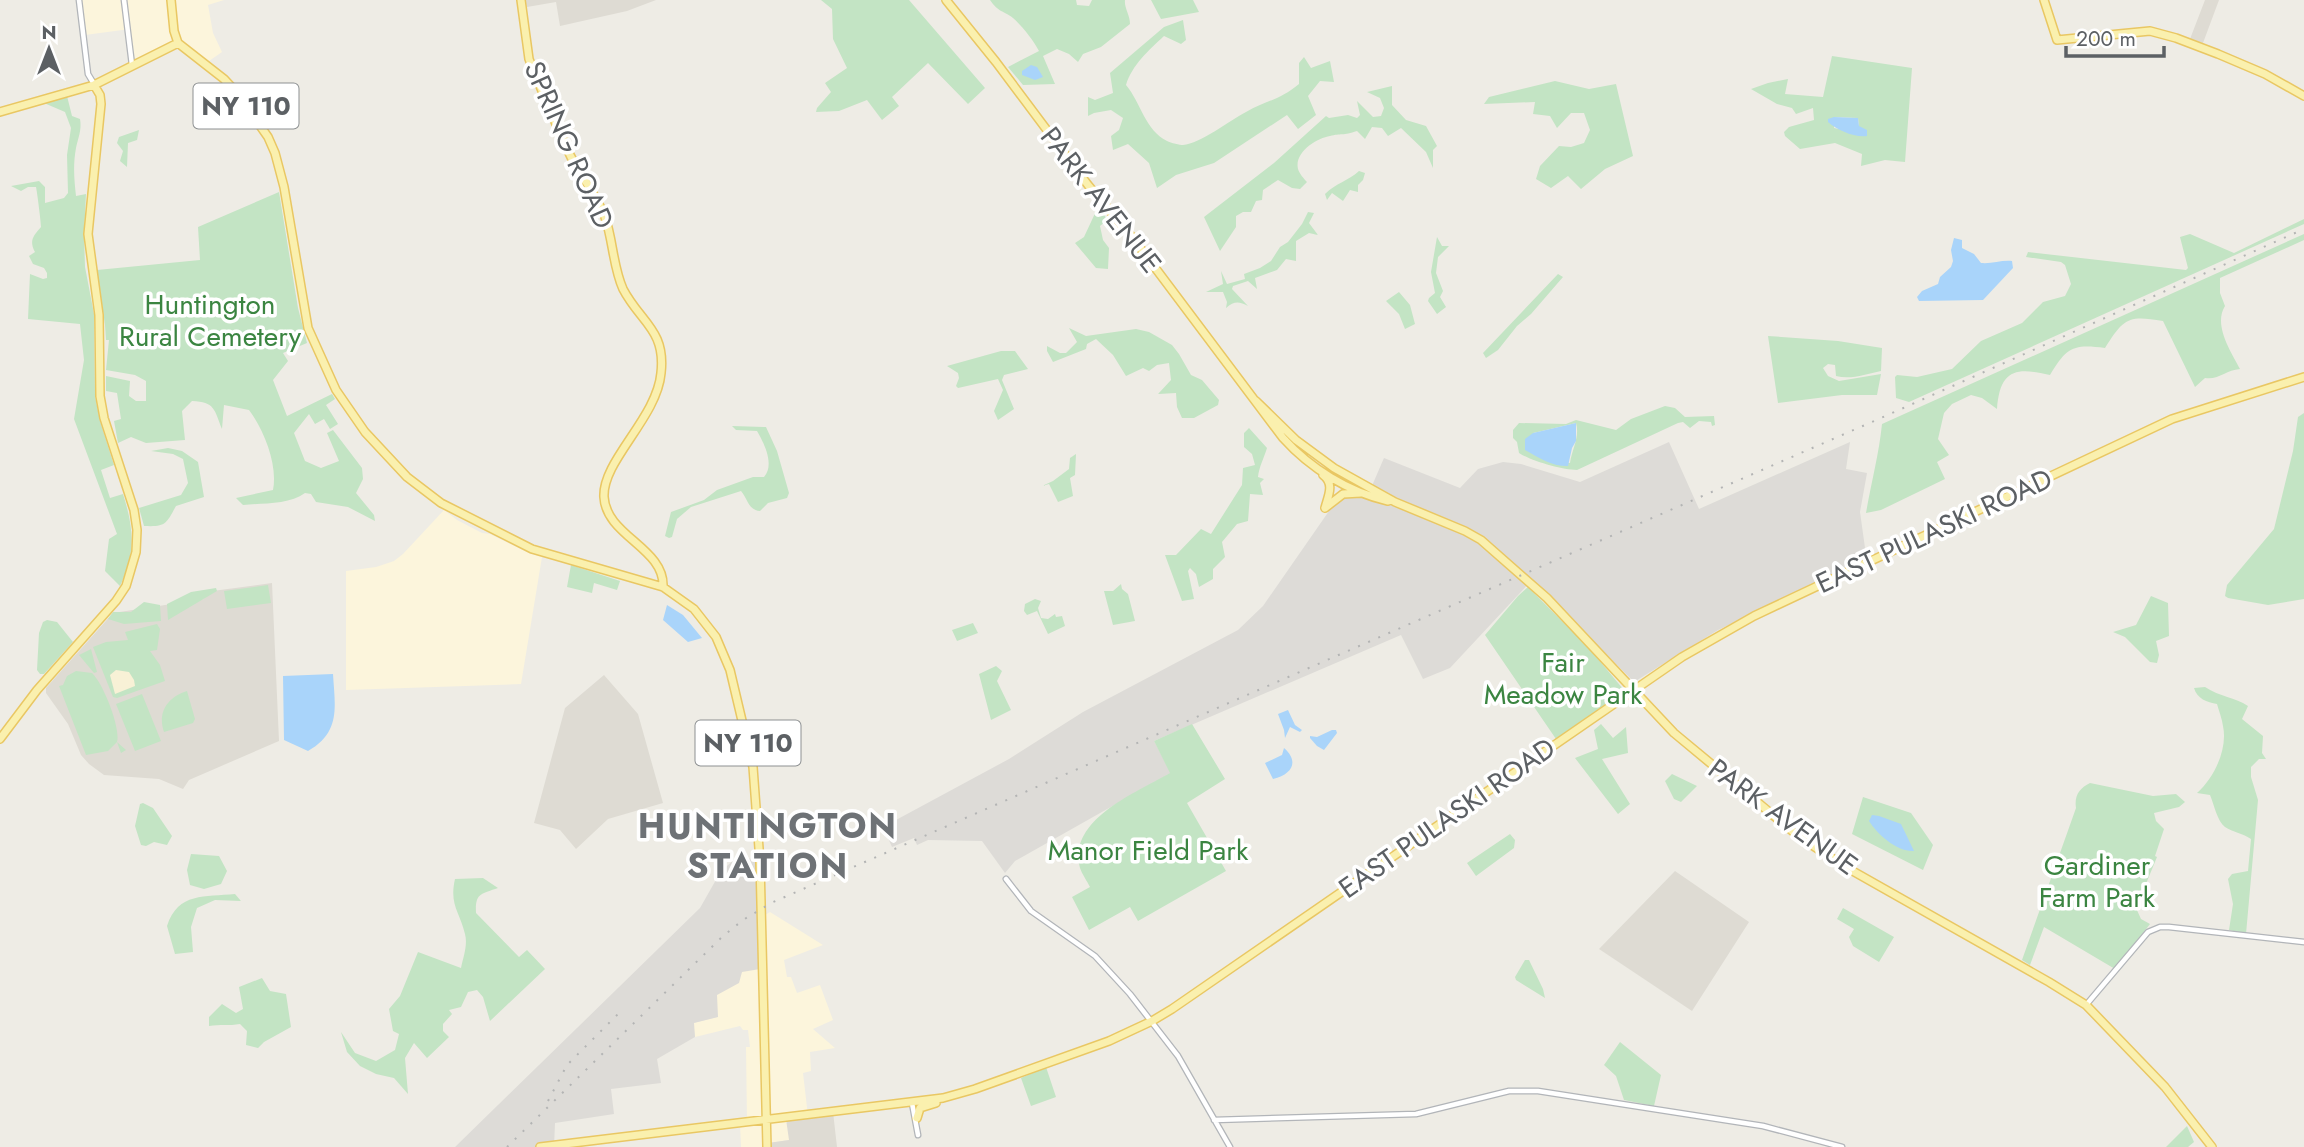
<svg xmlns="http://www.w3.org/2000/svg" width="2304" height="1147" font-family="Jost,sans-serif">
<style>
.commercial{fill:#fcf5dc}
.industrial{fill:#dddbd7}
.education{fill:#dedbd3}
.green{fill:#c3e4c4;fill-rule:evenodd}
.sand{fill:#f8f1d6}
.water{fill:#a9d4fa}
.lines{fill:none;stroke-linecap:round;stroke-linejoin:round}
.minor-casing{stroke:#b2b5b9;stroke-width:7}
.major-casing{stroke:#e9c763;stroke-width:10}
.minor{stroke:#fff;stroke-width:4.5}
.major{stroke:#faf0ae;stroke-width:7}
.rail{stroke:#b3b4b4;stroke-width:2;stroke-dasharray:2 9;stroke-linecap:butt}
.labels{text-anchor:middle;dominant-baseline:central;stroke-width:7;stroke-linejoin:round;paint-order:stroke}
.shield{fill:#fff;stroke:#8d9092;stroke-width:2}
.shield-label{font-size:26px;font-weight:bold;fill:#5c6064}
.street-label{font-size:28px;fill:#5c6064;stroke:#fff}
.park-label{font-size:28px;fill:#3b8541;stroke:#fff}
.district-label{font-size:35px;font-weight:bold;letter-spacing:2px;fill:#6e7276;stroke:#fff}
</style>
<rect width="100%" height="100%" fill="#eeece5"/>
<path class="commercial" d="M81 0H224L208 5 213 33 222 52 209 61 178 43 134 61 130 29 85 35Z
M444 510 457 520 482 533 490 534 529 553 542 557 521 684 346 690V571L376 567 394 561 403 554Z
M770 912 823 945 784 960 787 977H791L797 993 820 985 833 1020 813 1029 835 1048 810 1052 811 1071 803 1073 808 1116 789 1140 769 1143 768 1147H741L740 1124 747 1122 746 1047H750L748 1030H743L740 1026 695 1037 693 1023 717 1017V994L742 972 758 919Z"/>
<path class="industrial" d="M1669 442 1699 509 1850 442 1846 469 1867 473 1860 512 1866 555 1864 561 1718 630 1634 682 1532 580 1450 668 1423 679 1401 635 1154 741 1171 773 1015 861 1005 873 982 841 928 840 917 845 914 838 892 847 883 827 1009 759 1083 712 1238 630 1263 606 1345 488 1368 495 1384 458 1460 488 1478 469 1503 462 1521 464 1580 482Z
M756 858 760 969 742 972 739 983 717 995 718 1017 694 1023 695 1037 657 1059 661 1083 611 1089 614 1114 555 1123 554 1147H455L700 908 721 871 734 860Z"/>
<path class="education" d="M525 0H656L627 11 560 26 556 2 527 7Z
M2205 0H2219L2203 43 2190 39Z
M272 583 279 741 189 780 183 789 159 779 104 775 89 764 81 755 68 724 46 693V688L113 613 204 599 205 592Z
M604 675 638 714 663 803 608 819 576 849 560 830 534 823 565 708Z
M1675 871 1749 922 1692 1011 1599 949Z
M833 1112 837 1147H768V1143L789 1140 786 1119Z"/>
<path class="green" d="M821 0H909L985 88 968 104 928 63 892 97 899 106 882 120 867 100 839 111 816 112 817 108 831 92 825 83 847 68 833 39 832 9Z
M990 0H1076L1077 5 1089 6 1092 0H1125C1124 8 1130 15 1130 24L1101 47 1083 54 1078 62 1069 54 1057 49 1043 56 1055 84 1023 85 1008 67 1039 51C1033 40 1023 27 1013 18 1003 10 999 13 990 0Z
M1151 0H1193L1199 12 1161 19Z
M1183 20 1186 40 1181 44 1164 36C1149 50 1132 65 1126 85 1141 103 1145 130 1167 141 1171 143 1180 145 1183 145 1200 144 1230 120 1246 112 1265 101 1280 100 1299 84V63L1304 57 1311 68 1330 61 1334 82 1320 81 1308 96 1316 115 1298 129 1287 115 1214 163 1176 175 1157 188 1149 163 1128 144 1113 150 1111 136 1119 130 1123 118 1111 110 1094 113 1088 116V97L1095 100 1113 93 1110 73 1164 27Z
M1832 56 1912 68 1905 162 1885 160 1861 166 1862 154 1835 143 1800 149 1785 136 1784 132 1789 127 1814 120 1813 108 1796 114 1792 108 1777 104 1751 89 1768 83 1788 79 1785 94 1823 97ZM1834 117 1858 118 1859 126 1844 130 1834 128Z
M1555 81 1589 89 1616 84 1633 156 1605 169 1581 189 1568 176 1551 188 1536 179 1540 166 1559 146 1571 147 1584 143 1590 130 1584 113H1571L1557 128 1550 116 1533 114 1535 102 1484 104 1489 97Z
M1392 86V105L1406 120 1426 126 1437 146 1433 150V168L1426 152 1401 128 1388 136 1382 128 1372 127 1365 139 1357 131C1343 136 1341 133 1330 136 1317 138 1294 152 1298 169 1299 173 1304 179 1307 182L1300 189 1292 188 1278 180 1263 190 1262 200 1256 201 1251 212H1243L1236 216V227L1220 251 1204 217 1274 163 1326 116 1329 118 1348 115 1357 118 1360 115 1357 101 1373 117 1381 116 1384 108 1380 98 1367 92Z
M67 96 72 116 80 119C82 130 78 138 76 148 73 164 74 179 76 196L86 194 84 235 85 267 94 314 95 396 100 421 114 465 101 470 110 498 123 494C134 529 136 553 120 586L105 571 109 539 117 534 74 419 84 360 80 324 28 319 30 274 43 279 47 278V273L44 268 33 264 29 256 35 252C29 241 33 236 41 227 41 222 37 191 36 187H28L21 191 11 186 39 181 45 187V203L64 198 68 193 67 155 71 128 65 112 44 103Z
M139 130 137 140 128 143 127 167 120 161 123 151 117 143 119 137Z
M1359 171 1365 173 1363 180 1358 185V192L1350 190 1343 201 1332 193 1327 200 1325 194C1336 183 1348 181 1359 171Z
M279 192 298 308 307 343 283 353 288 361 273 380 287 416 332 394 335 399 326 405 338 424 330 429 324 419 315 424 309 414 294 433 305 461 321 468 339 461 327 433 333 430 362 468 363 479 356 493 374 515 375 521 348 507 316 502 311 494 305 493C289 505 262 503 243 505L236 498 273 490C278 465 264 430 249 410L224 405 222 429C214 409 215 402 192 401L182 411 185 440 146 443 131 437 118 443 114 421 121 419 117 393 106 391V376L130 381 129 396 136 401H146V381L135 375 106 370 109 340H106L105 325 97 270 200 260 198 227Z
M1098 207H1100L1107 220 1100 226 1103 240 1109 248 1108 269 1096 268 1075 243 1084 237Z
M1308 212 1314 213 1309 223 1318 235 1309 233 1296 241V261L1286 259 1277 270 1255 278 1257 289 1248 281 1233 286 1232 289 1248 306C1239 301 1234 301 1226 308L1227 302 1223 292H1206L1223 284 1221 271 1227 284 1245 279 1244 274 1260 268 1271 261 1280 247 1288 242 1302 224Z
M2304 219V224L1909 402 1896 398 1895 377 1897 375 1917 377 1952 369 1981 341 2022 323 2043 302 2065 296 2071 284 2065 265 2061 262 2026 257 2028 252 2186 270 2188 268 2180 237 2190 234 2234 253Z
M2304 234V240L2220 278V293L2225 306C2213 325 2231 352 2240 369 2226 370 2219 380 2205 378L2195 387 2163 321C2128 315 2124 318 2105 348 2073 344 2067 347 2050 375 2016 367 2000 369 1997 409L1982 398 1971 395 1952 404 1944 413 1938 439 1949 455 1937 462 1945 479 1881 510 1866 513C1871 484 1879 454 1882 424Z
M1437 237 1442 246H1449L1438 257 1436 273 1443 291 1440 297 1446 307 1437 314 1428 301 1429 298 1435 293 1431 272Z
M1558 274 1563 277 1531 314 1517 326 1498 350 1486 358 1483 353Z
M1399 292 1410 305 1415 324 1405 329 1399 314 1386 301Z
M1069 328 1086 336 1136 329 1149 332 1172 345 1179 354 1191 375 1202 380 1219 400 1218 405 1194 418H1182L1177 407 1176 393 1158 394 1171 380 1169 363 1157 365 1149 371 1143 368 1126 376 1113 355 1096 339 1087 344 1086 349 1053 362 1047 351V346L1060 353H1066L1077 342Z
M1768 336 1838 341 1882 348 1881 371C1866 374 1851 380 1836 376L1835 365 1828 364 1823 368 1828 376 1839 381 1881 374 1877 395H1842L1778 403Z
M1001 351H1015L1028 369 1004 375 1002 380 1014 409 998 420 994 411 1003 390 998 379 958 388 956 386 959 378 958 373 947 366Z
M1665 406 1675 408 1685 417 1714 416 1715 425 1712 426 1711 422 1699 421 1690 428 1683 422 1678 423 1577 470C1562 470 1531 461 1519 453L1517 442 1513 438V430L1519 423 1566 424 1576 420 1616 430 1631 419ZM1576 423C1580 437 1572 449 1570 463L1542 458 1537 454 1533 433Z
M2304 413V599L2268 605 2228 598 2225 596 2227 585 2274 529 2293 451 2298 417Z
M732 426 766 427 777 451 789 493 787 498 768 503 760 511C748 510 748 499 741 491L691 507 677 519 672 537 669 538 665 536 671 512 704 500 717 490 753 477H764C775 465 764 443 757 431L736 430Z
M1249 428 1267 448C1264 458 1259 467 1258 477L1264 479 1260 483 1263 495 1250 494 1248 521 1237 524 1222 542 1225 557 1213 569V579L1199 587 1196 574 1190 568 1188 571 1194 599 1182 601 1165 555H1176L1201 529 1211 534 1242 485 1243 468 1255 465 1252 454 1244 447V433Z
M168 448 182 451 198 462 204 497 176 506C166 524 166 527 144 526L139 508 181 495 188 483 183 459 173 454 151 451Z
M1076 454 1075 475 1070 478 1073 496 1058 502 1049 484 1042 486 1053 481 1069 469 1070 458Z
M571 565 620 581 617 590 594 583 592 593 567 587Z
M1121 584 1122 589 1128 594 1135 621 1113 625 1104 591H1113Z
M268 585 271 603 227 609 224 591Z
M1528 587 1589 648 1623 689 1620 694 1556 739 1485 635 1518 596Z
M216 588 217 591 168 620 167 604 191 592Z
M2151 596 2168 603 2169 636 2156 641 2159 655 2157 663 2150 662 2125 637 2113 632 2136 625Z
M1035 599 1041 601 1038 608 1041 618 1048 619 1055 614 1056 617 1062 616 1065 626 1048 634 1037 611 1027 615 1024 611 1025 604Z
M144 602 160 605 161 621 124 624 108 619 113 612H131Z
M47 620 57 622 73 642 44 674H40L37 670 39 633 43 622Z
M973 623 978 633 957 641 952 630Z
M157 624 160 629 157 650 150 651 160 665 165 681 117 698 113 697 93 647 106 642 128 640 125 632Z
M91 649 97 672 94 673 79 655Z
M996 666 1002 671 997 681 1011 710 991 720 979 674Z
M76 671 92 673C103 683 121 728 117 742L126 750 121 753 117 742 108 751 86 755 59 686 63 685 67 676Z
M2205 687C2220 697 2235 697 2248 706L2242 719 2263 736 2262 753 2266 759H2259L2251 767V777L2258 800 2246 934 2229 930 2233 904 2228 879 2232 874 2248 871 2251 839C2242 833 2233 832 2225 827 2217 821 2214 804 2210 795L2197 793C2214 778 2228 749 2223 726 2222 719 2219 711 2217 704 2207 702 2197 699 2194 688Z
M187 691 195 719 193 723 164 732C157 712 168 697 187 691Z
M142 694 161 741 135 751 116 704Z
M1192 724 1225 779 1187 803 1226 871 1138 921 1130 907 1089 930 1072 897 1090 887C1087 881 1082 874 1080 868 1067 819 1138 792 1170 773L1154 741Z
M1601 724 1613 738 1626 727 1628 753 1602 759 1630 804 1618 814 1575 758 1598 749 1594 730Z
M1672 774 1697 786 1681 802 1674 799 1665 781Z
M2090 783 2153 796 2176 794 2185 802 2179 807 2154 813 2156 821 2164 829 2155 856 2157 857 2136 908 2141 919 2150 924 2115 969 2044 927 2030 965 2022 960 2076 808C2074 795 2080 788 2090 783Z
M1863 797 1911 813 1933 845 1923 870 1852 834Z
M143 803 153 808 172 836 167 845 154 842 146 846 141 845 135 826 140 804Z
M1510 834 1515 840 1514 848 1476 876 1467 863Z
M191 854 219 856 227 871 221 884 204 889 190 885 187 870Z
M483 878 498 888C481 894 475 893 476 913L519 957 527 950 545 969 490 1021 483 997 477 990 468 992 461 1007 449 1010 452 1014 443 1024V1031L449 1037 427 1058 414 1043 405 1058 408 1094 394 1078 376 1074 360 1066 347 1052 341 1032 355 1053 376 1061 395 1050 399 1034 393 1031 389 1009 400 996 418 952 461 968C463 958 468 945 465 934 460 912 449 905 455 879Z
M235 894 241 901 215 900 197 908 191 927 193 952 175 954 167 926C178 892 205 897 235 894Z
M1843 908 1894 937 1879 962 1853 946 1849 937 1854 929 1837 919Z
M1525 960H1529L1543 989 1545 998 1516 980 1515 977Z
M262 978 270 991 286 994 291 1027 264 1042 258 1048 246 1045 247 1031 240 1024C229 1026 220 1024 209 1026V1017L222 1004 236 1013 243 1009 239 987Z
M1620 1042 1661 1075 1654 1106 1624 1100 1616 1076 1604 1065Z
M1046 1067 1056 1097 1031 1106 1021 1078Z
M2187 1126 2194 1142 2188 1147H2166Z"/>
<path class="sand" d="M116 670 129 672 134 680 135 686 115 694 110 675Z"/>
<path class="water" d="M1031 65 1037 67 1043 77 1035 80 1022 75V71Z
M1834 117 1858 118 1859 126 1867 130V136C1855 138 1837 130 1828 122V119Z
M1954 238 1962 240V248L1974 254 1981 263C1992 264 2001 260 2012 261L2013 268 1983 300 1919 301 1917 297 1922 291 1938 284 1940 277 1951 267 1953 261 1951 250Z
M1576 423V441L1572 448 1568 466C1550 466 1540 458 1525 450V439L1533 433Z
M667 605 683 615 702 638 688 642 663 620Z
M333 674C335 707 341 732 308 751L284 740 283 676Z
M1288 710 1295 725 1302 730 1300 732 1290 727 1285 738 1284 730 1278 714Z
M1332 730H1336L1337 733 1324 750 1317 746 1310 738V736L1317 737Z
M1284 748C1299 761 1293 774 1273 779L1265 763 1282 755Z
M1872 815 1879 816 1901 824 1914 851C1897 852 1878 835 1869 821Z"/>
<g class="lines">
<g class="minor-casing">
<path id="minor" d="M79 0 88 74 94 84
M124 0 132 65
M1006 879 1031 911 1095 956 1130 994 1178 1056 1230 1147
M2086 1005 2148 932 2160 927H2169L2304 942
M912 1103 918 1135
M1214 1120 1416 1114 1509 1091H1538L1763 1126 1842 1147"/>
</g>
<g class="major-casing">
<path id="major" d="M171 0 174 31 178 43 224 79 237 93 268 137 275 153 284 187 308 328 336 390 365 432 407 477 441 503 532 549 663 587 694 609 716 637 730 670 753 767 760 862 767 1147
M521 0 529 59 533 69C545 98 557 128 571 157 582 177 596 195 605 217 613 240 613 267 623 289 640 322 666 330 661 373 657 418 602 461 604 497 606 536 665 548 663 587
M946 0 996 62 1088 185 1132 237 1283 438C1310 468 1348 492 1388 501
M2044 0 2057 40 2150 31 2176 38 2218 54 2265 74 2304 96
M0 112 94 85 178 43
M1256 401 1296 440 1334 468 1395 502 1465 531 1481 540 1547 598 1674 733 1797 835 1842 865 2049 982 2086 1005 2165 1087 2212 1147
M1323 475C1335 484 1328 496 1325 508
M1325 508 1343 494 1361 493
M37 690 116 601 126 586 136 552 137 530 134 510 104 418 100 396 99 315 88 234 101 104 100 95 94 85
M0 739 37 690
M917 1118 920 1108 936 1103
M540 1147 943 1098 975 1089 1109 1041 1152 1021 1172 1009 1682 657 1754 616 2172 419 2304 377"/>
</g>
<use href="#minor" class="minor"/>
<use href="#major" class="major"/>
<path class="rail" d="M548 1101 567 1065 622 1010
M507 1147 722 937 743 920 771 903 1881 418 2304 229"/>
</g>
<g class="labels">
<g class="shield">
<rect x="193.5" y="83.5" width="105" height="45" rx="5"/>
<rect x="695.5" y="720.5" width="105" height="45" rx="5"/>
</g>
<g class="shield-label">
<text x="246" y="106">NY 110</text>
<text x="748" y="743">NY 110</text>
</g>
<g class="street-label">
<text transform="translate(569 145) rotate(66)">SPRING ROAD</text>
<text transform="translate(1101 200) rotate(52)">PARK AVENUE</text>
<text transform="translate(1934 531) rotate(-25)">EAST PULASKI ROAD</text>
<text transform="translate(1783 817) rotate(36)">PARK AVENUE</text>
<text transform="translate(1447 818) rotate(-35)">EAST PULASKI ROAD</text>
</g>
<g class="park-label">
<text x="210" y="304">Huntington<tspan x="210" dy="32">Rural Cemetery</tspan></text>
<text x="1563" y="662">Fair<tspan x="1563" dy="32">Meadow Park</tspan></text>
<text x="1148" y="850">Manor Field Park</text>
<text x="2097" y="865">Gardiner<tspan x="2097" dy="32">Farm Park</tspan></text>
</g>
<g class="district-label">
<text x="768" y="826">HUNTINGTON<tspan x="768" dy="40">STATION</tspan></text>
</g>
</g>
<g transform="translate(49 49)" stroke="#ffffff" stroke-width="5" paint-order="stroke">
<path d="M0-5L12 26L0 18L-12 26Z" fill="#5c6064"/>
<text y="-10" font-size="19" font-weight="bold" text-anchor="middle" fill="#5c6064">N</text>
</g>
<path d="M2066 46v10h98v-10" fill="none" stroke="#5c6064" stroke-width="3.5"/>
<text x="2076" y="46" font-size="21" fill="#5c6064" stroke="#ffffff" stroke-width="5" paint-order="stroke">200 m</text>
</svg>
